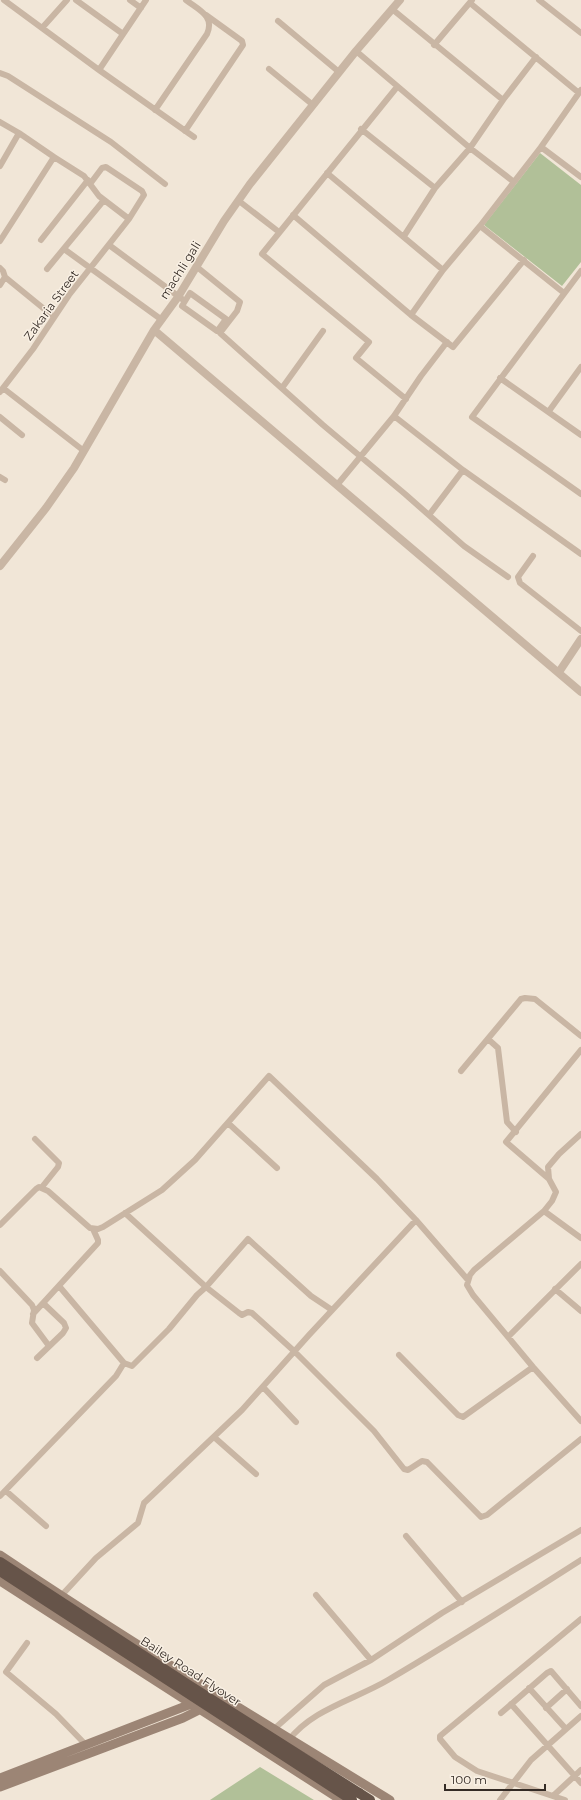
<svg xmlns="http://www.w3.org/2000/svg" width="581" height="1800" font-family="Montserrat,sans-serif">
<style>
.green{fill:#b1c098}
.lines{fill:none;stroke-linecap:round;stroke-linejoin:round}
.minor{stroke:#c9b6a4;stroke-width:6}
.tertiary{stroke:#c9b6a4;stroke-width:8}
.secondary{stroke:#9c8575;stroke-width:9}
.trunk{stroke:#665449;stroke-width:10}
.trunk-bridge{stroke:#665449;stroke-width:10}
.labels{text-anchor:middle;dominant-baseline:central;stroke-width:3;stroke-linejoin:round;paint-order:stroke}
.street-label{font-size:12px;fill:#342b25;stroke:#f9f0e4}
</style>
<rect width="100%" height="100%" fill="#f1e6d7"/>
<path class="green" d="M540 153 581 185V262L562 286 484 225Z
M260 1767 314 1800H210Z"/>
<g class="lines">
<path class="minor" d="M4 0 99 70 194 137
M76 0 123 34
M130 0 141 8
M539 0 581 33
M470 3 579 93
M392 9 503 100
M278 21 339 72
M42 28 67 0
M434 45 472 0
M356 51 470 148 514 182
M269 69 313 105
M99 70 146 0
M0 73 8 76 111 142 165 184
M397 87 262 254 369 342 356 358 406 399
M155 110 207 34C215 16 199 10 186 0
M0 122 19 133
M361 129 435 188
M185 131 243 45 242 41 206 15
M541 147 581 90
M54 157 84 176 99 196 129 219
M0 166 19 133 54 157 0 241
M327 173 443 270
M239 201 279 232
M293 215 411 315 453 347 524 260
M404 236 435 188 470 148 503 100 536 57
M41 240 88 180
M109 245 182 299
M64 249 162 320
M197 267 240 302 237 311 220 333 323 425 405 494 464 546 508 577
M0 268 3 271 5 277 54 317
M47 269 104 200
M581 271 472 417 581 494
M0 285 5 277
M190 293 226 319 218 330 217 331 182 306Z
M564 293 480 226 541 147 581 177
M411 315 443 270 480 226
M500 378 581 435
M3 388 84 451
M282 388 323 331
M0 392 33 349 69 295 129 219 144 195 142 191 106 167 102 168 90 184
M549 411 581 367
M394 416 463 470 581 554
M0 417 22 435
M0 477 5 480
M337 485 394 416 421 376 447 342
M429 515 463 470
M533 556 518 577 520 583 581 631
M488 1039 498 1048 507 1122 516 1132
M461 1071 521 999 525 998 535 999 581 1036
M228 1123 277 1168
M581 1134 559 1154 548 1167 549 1179 556 1192 552 1201 544 1211 474 1270 470 1275 467 1285 473 1295 533 1367 581 1421
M35 1139 59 1163 58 1167 42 1187
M549 1179 506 1142 581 1050
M544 1211 581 1238
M125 1213 206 1287 239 1313 242 1315 248 1312 252 1313 294 1351 374 1431 404 1469 408 1470 422 1461 427 1462 481 1517 487 1515 581 1439
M0 1225 36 1189 39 1187 48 1191 90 1228 98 1229 103 1227 162 1190 195 1160 269 1076 377 1179 416 1220 468 1280
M0 1271 32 1305 34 1310 32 1323 49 1346
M555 1289 581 1311
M33 1314 98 1243V1240L93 1229
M508 1337 581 1264
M399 1355 458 1415 463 1417 533 1367
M37 1358 63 1333 66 1328 64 1323 43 1303
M124 1363 132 1366 169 1329 197 1295 206 1287 248 1239 311 1296 332 1310
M263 1387 296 1422
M214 1437 256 1474
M6 1491 46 1526
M0 1496 116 1376 124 1363 59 1286
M406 1536 462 1602
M316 1595 371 1660
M61 1596 96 1558 138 1523 144 1503 242 1410 309 1335 416 1220
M27 1643 6 1672 56 1714 86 1745
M529 1688 566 1729
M511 1704 581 1783
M546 1708 567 1689
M501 1713 547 1673 551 1671 581 1706
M274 1729 324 1685 371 1660 442 1613 581 1530
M288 1741C312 1709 354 1700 388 1680 453 1642 517 1601 581 1560
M553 1796 581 1770
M500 1800 531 1760 581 1716
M565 1800 477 1771 455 1757 440 1739V1736L446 1731 581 1619"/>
<path class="tertiary" d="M154 330 581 692
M0 566 46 508 74 468 154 330 178 297 224 221 250 184 356 51 400 0
M559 672 581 639"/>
<path class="secondary" d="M0 1555C128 1641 259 1720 390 1800
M0 1581 341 1800
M0 1778 191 1704 193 1701
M0 1787 183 1718 199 1710 201 1707"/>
<path class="trunk" d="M359 1793 370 1800"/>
<path class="trunk-bridge" d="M0 1562 190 1686 359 1793
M0 1571 352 1800"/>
</g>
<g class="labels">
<g class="street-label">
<text transform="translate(180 270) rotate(-58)">machli gali</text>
<text transform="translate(51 305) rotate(-54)">Zakaria Street</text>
<text transform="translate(191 1671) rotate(33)">Bailey Road Flyover</text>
</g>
</g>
<path d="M445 1784v6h100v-6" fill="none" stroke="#342b25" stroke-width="2"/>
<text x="451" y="1784" font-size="12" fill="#342b25" stroke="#f9f0e4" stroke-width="3" paint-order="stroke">100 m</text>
</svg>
